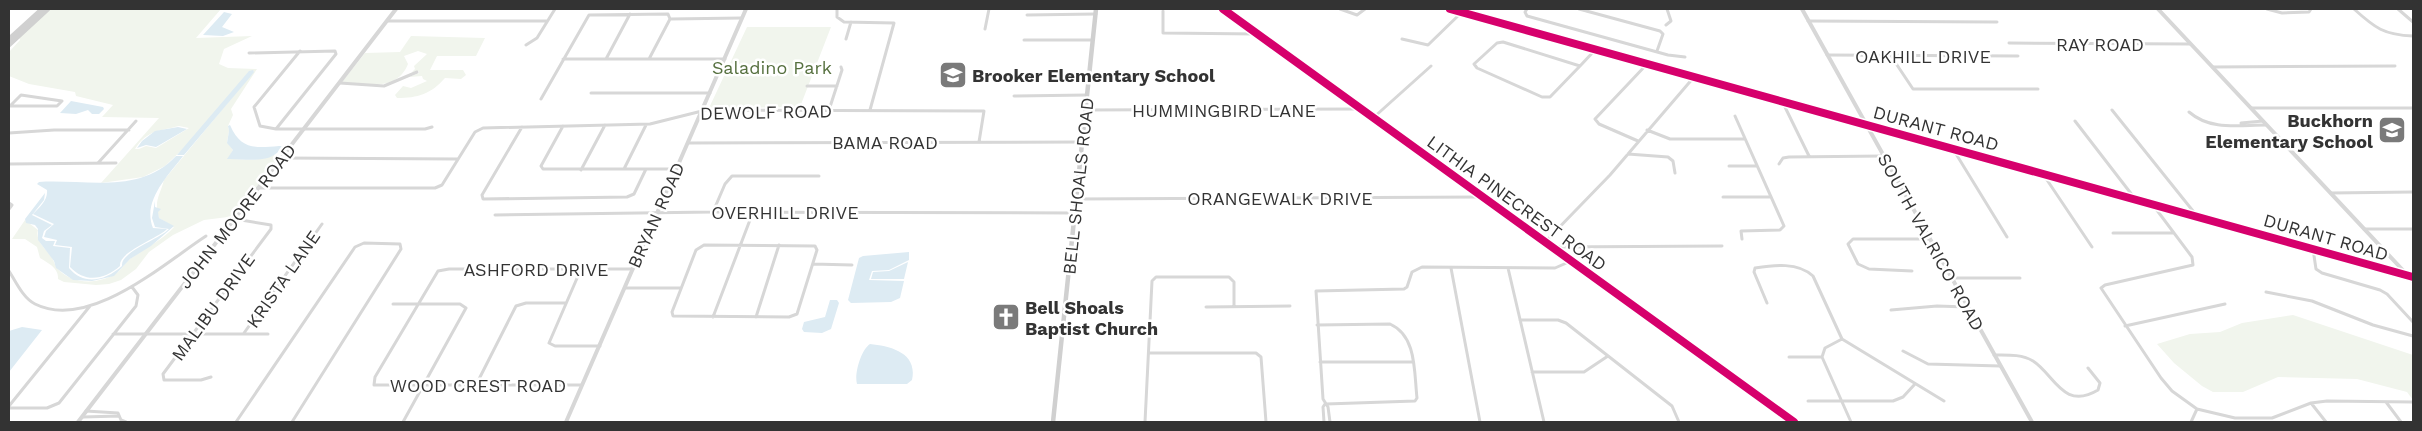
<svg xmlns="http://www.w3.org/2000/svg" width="2422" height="431" font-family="'Work Sans',sans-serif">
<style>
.green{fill:#f1f5ed;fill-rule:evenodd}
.water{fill:#ddebf3}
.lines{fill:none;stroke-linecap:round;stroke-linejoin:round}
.minor{stroke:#d7d7d7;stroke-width:3}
.tertiary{stroke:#d7d7d7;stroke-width:4}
.secondary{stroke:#d0d0d0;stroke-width:4.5}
.cycleway-casing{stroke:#fff;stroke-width:11}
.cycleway{stroke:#d6006c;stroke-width:8}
.labels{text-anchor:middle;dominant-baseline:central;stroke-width:5;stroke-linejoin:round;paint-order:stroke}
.street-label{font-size:18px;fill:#333;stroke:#fff}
.park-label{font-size:18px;fill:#56703f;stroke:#fff}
.poi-label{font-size:18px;font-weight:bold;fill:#333;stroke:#fff;text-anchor:start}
</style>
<rect width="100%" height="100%" fill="#fff"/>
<path class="green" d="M51 9H221L196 38 252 36 224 49 219 64 228 68 257 69 231 109 233 115 228 126 229 131 227 142 233 150 228 159C245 159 260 162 276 154L274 157H281L236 216 204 220 173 235 149 252 136 269 121 280 109 284 96 285 64 282 58 279C59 268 48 263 40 258L37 247 25 239H12L25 220 38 230C35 240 45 248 51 256 54 261 55 266 59 270 74 286 103 284 119 271 123 267 126 262 130 259 144 248 162 241 174 227L159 218C154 200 159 198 164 180L254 71 249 72 186 146 165 166 143 177 101 183 159 118 102 117 113 105 76 96 75 92 29 84 9 76V52L20 40 19 37ZM179 126 189 128 156 148 146 146 139 149H135C147 130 160 131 179 126Z
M747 27H831L800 107 709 108Z
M411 36 485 38 476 56H437L430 70H463L466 75 461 79 445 78C431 94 418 98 397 98L395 95 403 86 411 88 427 81 423 79 422 76 409 77 419 73V71L412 72 415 69 414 66 427 54 418 51 404 56 408 64C397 92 366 84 342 82L365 53 400 52Z
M2293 315 2413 355V400L2407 392 2357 379 2278 377 2243 392H2213L2202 386 2174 363 2157 344 2190 334 2220 332 2242 323Z"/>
<path class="water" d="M224 12 232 14 222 27 234 32 223 36 203 35Z
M253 70 254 72 251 76 184 155H177L249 71Z
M71 101 103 107 104 109 99 114H92L88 110 76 114 60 113Z
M230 125C241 150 255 148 279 146H282C273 166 243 158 227 159L233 150 227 143 229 131 228 126Z
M178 127 187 129 156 147 146 145 137 148 142 141 155 131Z
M176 156H183C168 176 142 201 153 228L167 229C157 239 118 252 120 266 104 280 85 283 70 267L72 247 55 245 57 240 44 237 46 231 54 224 33 214C40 207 48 200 47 190L37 184 39 182C85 179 140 195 176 156Z
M45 193 44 200 32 215 52 225 44 231 42 238 46 241H55L53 246 70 248 69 268C84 286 105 281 122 266 120 252 158 240 169 229L155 227 152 218 155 201V207L161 209 158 212 159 218 174 226 151 246 130 259 114 276 92 281 73 280 56 268 54 261 38 240V229L35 225 26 223 25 219Z
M909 252V260L889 270 872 271 869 280 904 281 900 298 891 302 851 303 848 300 859 258 863 256Z
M908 262 904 279H871L873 272 889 271Z
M830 300H837L839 303 831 329 822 333 804 332 802 329 804 322 825 317Z
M22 327 42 330 9 372V331Z
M870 344C891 346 918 353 912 380L907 384H857C854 374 861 350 870 344Z"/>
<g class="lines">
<path class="minor" d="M837 9V17L844 22 894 23 870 110
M1340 9 1357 15 1365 9
M1527 9 1525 12 1527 16 1668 55 1685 57
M1579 9 1660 31 1663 34 1657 51
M2267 9 2282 13 2309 12 2311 9
M2354 9C2375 28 2384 35 2413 36
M2398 9 2413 22
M1163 11V33L1257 34
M1027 15 1096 14
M670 19 742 18
M387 21H547
M1808 21 1997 22
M1666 25 1671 21 1667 9
M985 29 989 9
M846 39 851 22
M1402 39 1428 45 1462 12
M1024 40H1093
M1503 42 1580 66 1550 97H1542L1477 68 1474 64 1497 43Z
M2009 43 2190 44
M526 45 537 38 555 9
M300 51 254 107 260 126 276 129H425L432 127
M249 53 335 51 336 54 276 129
M1827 55 2018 56
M1891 56 1913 89H2038
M563 59H725
M606 59 630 14
M649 59 670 19
M1580 66 1596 49
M2213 67 2395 66
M340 83 384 86 417 72
M807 86H837
M591 93H710
M21 95 62 101 57 106H10Z
M1014 96 1087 95
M541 99 589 15 668 14 670 19
M1782 101 1809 156
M2251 108H2413
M829 110 842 70 841 67
M1086 110 1360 109
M2112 110 2197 216
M2189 112C2211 131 2239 125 2266 125
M1735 116 1784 226 1780 230 1741 231 1742 239
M1373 118 1431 66
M2075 121 2136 200
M2241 123 2263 121
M563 126 541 166 543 169H677
M522 127 482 195 483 199 627 197 634 194 646 169
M1647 130 1670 139H1744
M9 133 54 130H129
M1638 141 1599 124 1595 119 1647 64
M688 143 1082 142
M1953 149 2007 237
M1628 154 1668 157 1673 161 1675 173
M282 158 458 159
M98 163 136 121
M9 164 116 163
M1779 164 1783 158 1789 157 1883 156
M1729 166H1757
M624 169 646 125
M581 170 605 125
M2043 174 2092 247
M259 188H435L442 185 475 132 483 128 650 124 706 110 984 111 979 142
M2331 193 2413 192
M1723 197H1771
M1077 199 1481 197
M9 203 12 205 9 209
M2153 205 2192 257 2193 265 2105 285 2101 288 2161 378 2172 391 2197 409 2235 418H2272L2311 403 2327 401 2413 402
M713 212 725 184 732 176H819
M495 215 713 212 1075 213
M2364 229H2413
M2113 233H2172
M1545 242 1610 175 1694 77
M704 245 815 246 817 250 797 314 789 317 673 316 672 312 696 250Z
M1553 247 1722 246
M2313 249 2316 269 2322 273 2380 290 2387 294 2413 322
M813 264 852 265
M1451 268 1480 422
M1508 268 1544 422
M581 269 549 343 555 346H600
M9 271C16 282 23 298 35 304 89 331 163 264 206 236
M1912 271 1869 269 1858 264 1848 244 1853 239H1929
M1951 278H2020
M625 288H681
M2266 292 2312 301 2373 325 2413 336
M1767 303 1754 272 1755 268C1774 265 1798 262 1813 276L1842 339 1944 401
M393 304H460L466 308 403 422
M1206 307 1290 306
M1891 310 1937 306 1967 307
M713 317 753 212
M756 317 779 245
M1520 320H1558L1566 323 1672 406 1679 422
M1317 325 1390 324C1417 336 1414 372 1417 398L1415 401 1326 404
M2125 326 2225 304
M244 333 322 224
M113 334H268
M1842 339 1825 348 1822 357 1851 422
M1903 351 1928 364 2000 366
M1149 353H1256L1261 357 1266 422
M1994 355C2007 355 2022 354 2033 361 2054 374 2063 411 2098 390L2100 383 2088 368
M1789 357H1822
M1320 362H1413
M1532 372H1584L1608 356
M211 377 201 380H164L163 374 271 229V225L235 219
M476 385 516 306 526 303H565
M582 385H374L375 377 438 271 449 269H633
M1808 401H1893L1903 397 1915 384
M2386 402 2401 422
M2311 403 2326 422
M9 406 90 306
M9 408H47L59 403 136 306 138 295 132 287
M86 411 118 413 121 420 126 422
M83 417 119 416
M236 422 355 247 364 243 400 244 401 249 292 422
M1145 422 1152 281 1156 277H1229L1234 282V306
M1324 422 1323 407 1325 404
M1330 422 1328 407 1323 399 1316 291 1404 289 1407 287 1412 272 1422 267 1555 268 1571 261
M2191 422 2197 409"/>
<path class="tertiary" d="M1450 9 2413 277
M1802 9 2032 422
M2158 9 2413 281
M78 422 396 9
M566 422 746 9"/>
<path class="secondary" d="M1223 9 1794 422
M9 39 42 9
M9 45 48 9
M1053 422 1096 9"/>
<g class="cycleway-casing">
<path id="cycleway" d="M1223 9 1794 422
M1450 9 2413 277"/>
</g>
<use href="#cycleway" class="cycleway"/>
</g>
<defs>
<g id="school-square" transform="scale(1.4375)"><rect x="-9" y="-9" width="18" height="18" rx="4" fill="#7a7a7a" stroke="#fff"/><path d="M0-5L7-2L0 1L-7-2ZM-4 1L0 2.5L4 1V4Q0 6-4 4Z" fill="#fff"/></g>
<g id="church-square" transform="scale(1.4375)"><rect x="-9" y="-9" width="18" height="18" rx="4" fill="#7a7a7a" stroke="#fff"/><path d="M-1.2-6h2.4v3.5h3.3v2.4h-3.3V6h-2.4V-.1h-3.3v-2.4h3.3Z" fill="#fff"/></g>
</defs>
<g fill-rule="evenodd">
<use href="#school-square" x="953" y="75"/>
<use href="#school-square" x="2392" y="130"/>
<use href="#church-square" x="1006" y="317"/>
</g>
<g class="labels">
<g class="street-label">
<text x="2100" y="44">RAY ROAD</text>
<text x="1923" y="56">OAKHILL DRIVE</text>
<text x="1224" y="110">HUMMINGBIRD LANE</text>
<text transform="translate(766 112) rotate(-1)">DEWOLF ROAD</text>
<text transform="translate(1936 128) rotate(15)">DURANT ROAD</text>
<text x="885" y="142">BAMA ROAD</text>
<text transform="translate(1078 186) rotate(-84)">BELL SHOALS ROAD</text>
<text x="1280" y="198">ORANGEWALK DRIVE</text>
<text transform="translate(1517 203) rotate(36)">LITHIA PINECREST ROAD</text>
<text x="785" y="212">OVERHILL DRIVE</text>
<text transform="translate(656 215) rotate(-66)">BRYAN ROAD</text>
<text transform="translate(237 216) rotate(-52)">JOHN MOORE ROAD</text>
<text transform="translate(2326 237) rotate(16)">DURANT ROAD</text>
<text transform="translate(1931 242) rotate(61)">SOUTH VALRICO ROAD</text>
<text x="536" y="269">ASHFORD DRIVE</text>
<text transform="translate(283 279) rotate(-55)">KRISTA LANE</text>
<text transform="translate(213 307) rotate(-54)">MALIBU DRIVE</text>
<text x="478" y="385">WOOD CREST ROAD</text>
</g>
<g class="park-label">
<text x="772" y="67">Saladino Park</text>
</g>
<g class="poi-label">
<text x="972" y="75">Brooker Elementary School</text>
<text x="2373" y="120" text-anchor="end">Buckhorn<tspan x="2373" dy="21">Elementary School</tspan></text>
<text x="1025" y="307">Bell Shoals<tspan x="1025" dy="21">Baptist Church</tspan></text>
</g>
</g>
<rect width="2422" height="431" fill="none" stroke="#333333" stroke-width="20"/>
</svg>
